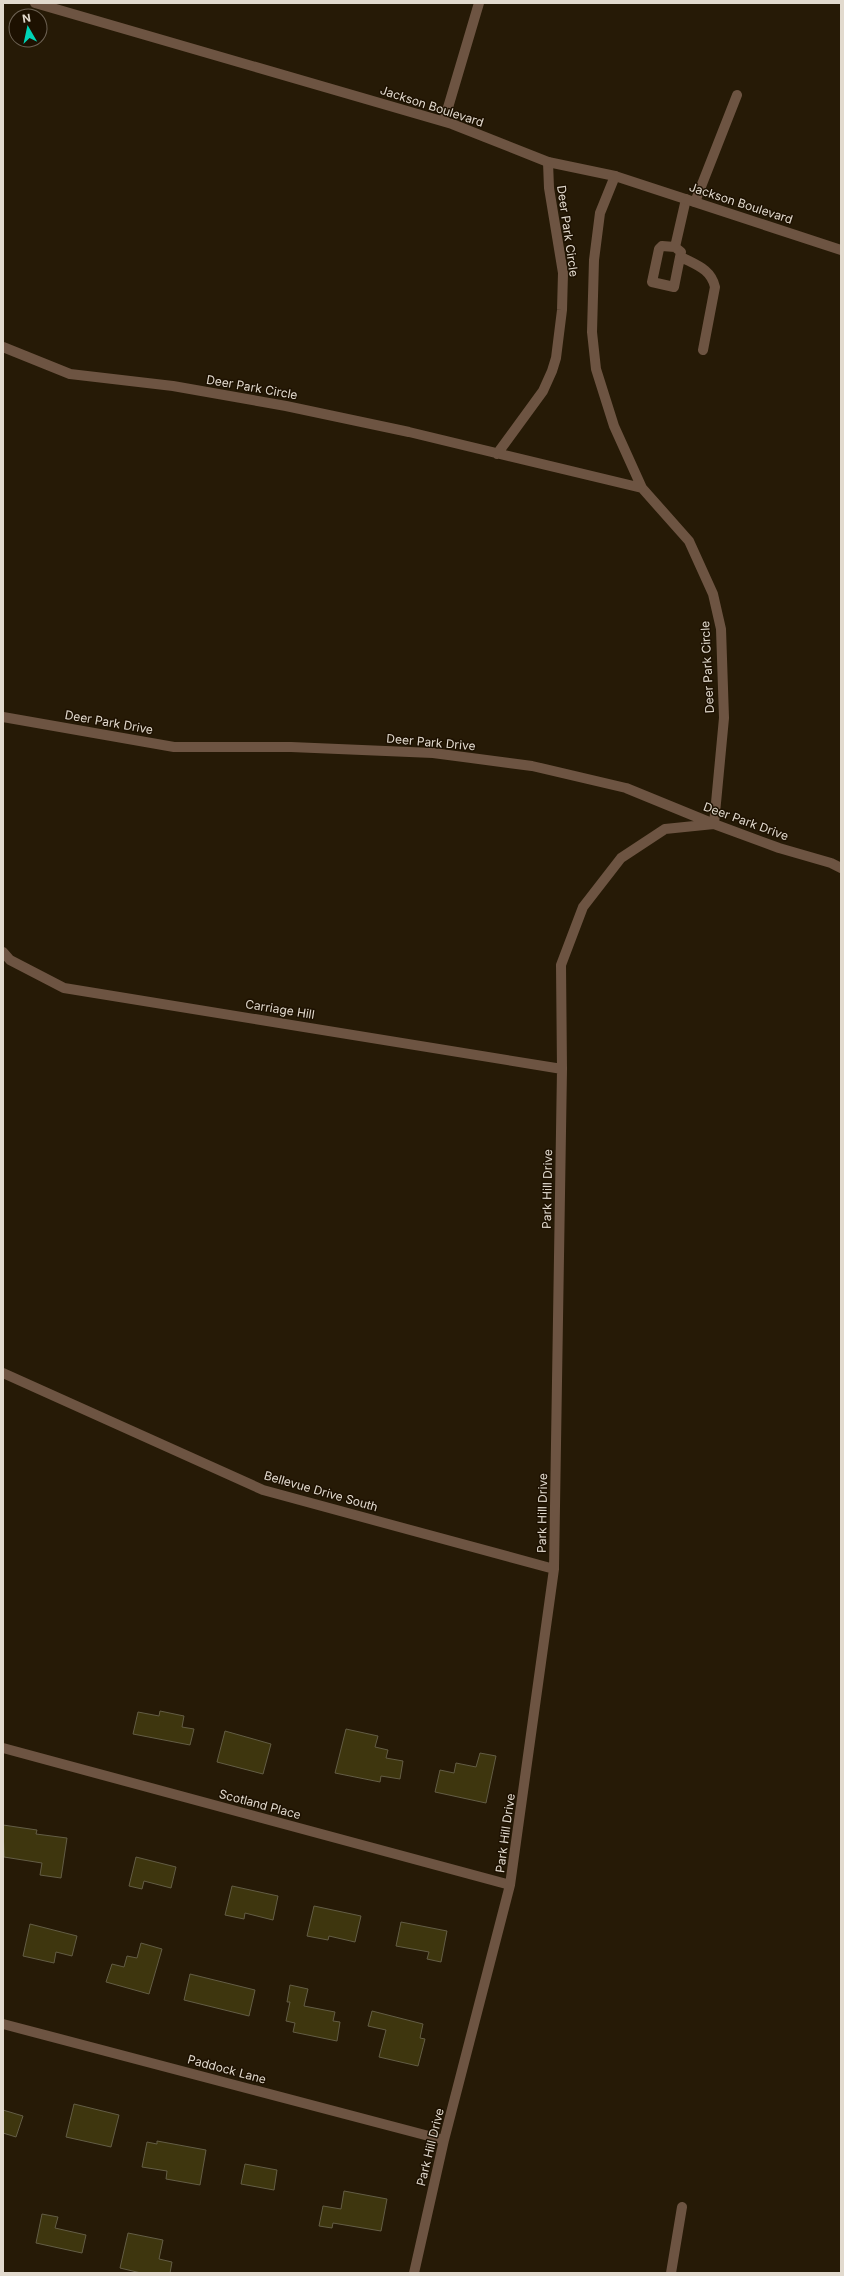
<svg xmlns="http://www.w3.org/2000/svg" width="844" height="2276" font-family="Inter,sans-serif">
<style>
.building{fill:#3e360e;stroke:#635d45}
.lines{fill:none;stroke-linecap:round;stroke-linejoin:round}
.service{stroke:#6d5442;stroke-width:10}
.minor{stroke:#6d5442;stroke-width:10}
.tertiary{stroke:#6d5442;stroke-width:10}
.labels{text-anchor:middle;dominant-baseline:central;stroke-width:3;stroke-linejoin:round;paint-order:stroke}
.street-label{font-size:12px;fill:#e2dace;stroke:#1d1101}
</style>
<rect width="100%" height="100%" fill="#261a06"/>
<path class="building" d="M160 1711 184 1716 182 1727 194 1729 190 1745 133 1734 138 1712 159 1716Z
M346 1729 378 1736 375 1747 388 1750 386 1758 403 1761 400 1779 381 1776 380 1782 335 1773Z
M225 1731 271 1744 263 1774 217 1762Z
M480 1753 496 1756 486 1803 435 1792 440 1770 454 1773 456 1763 476 1767Z
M3 1825 37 1830 36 1834 67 1838 61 1878 40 1875 42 1863 4 1857Z
M136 1857 176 1867 171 1888 144 1881 142 1889 129 1886Z
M232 1886 278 1896 273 1920 245 1913 244 1919 225 1915Z
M314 1906 361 1916 355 1942 329 1936 328 1940 307 1936Z
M401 1922 447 1931 441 1962 427 1959 429 1952 396 1946Z
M30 1924 77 1936 72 1956 56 1952 54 1963 23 1956Z
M141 1943 162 1949 149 1994 106 1982 112 1964 124 1967 127 1956 137 1958Z
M190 1974 255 1990 249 2016 184 2000Z
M290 1985 308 1989 304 2006 335 2012 333 2021 340 2022 337 2041 293 2032 295 2023 286 2021 290 2002H287Z
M372 2011 423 2024 420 2038 425 2039 418 2066 379 2057 386 2030 368 2026Z
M74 2104 119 2115 111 2147 66 2137Z
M3 2110 23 2116 16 2137 3 2133Z
M157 2141 206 2150 200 2185 166 2179 167 2171 142 2167 147 2142 157 2144Z
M245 2164 277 2170 274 2190 241 2184Z
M344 2191 387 2199 381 2231 333 2223 332 2228 319 2226 323 2206 341 2209Z
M42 2214 58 2217 55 2228 86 2235 82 2253 36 2243Z
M128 2233 163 2240 159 2259 172 2262 170 2273H141L120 2268Z"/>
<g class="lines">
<path class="service" d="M444 121 479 3
M695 202 737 95
M662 246 675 247 681 252 674 287 652 282 659 249Z
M675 247 686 199
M681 257C696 265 711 269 715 287L703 350
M671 2273 682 2207"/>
<path class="minor" d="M615 176 600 213 594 260 592 332 596 369 614 426 642 488
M3 347 70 374 173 386 286 406 409 432 642 488 689 541 713 594 721 629 724 718 714 824 665 829 621 858 583 907 561 965 562 1069 554 1569 510 1885 444 2140 414 2273
M497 454 543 391 552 371 556 358 562 310 563 273 549 188 548 162
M3 717 174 747H291L433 753 532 766 626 788 714 824 779 848 831 863 841 868
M3 952 10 960 64 988 562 1069
M3 1373 263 1490 554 1569
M3 1748 510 1885
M3 2024 444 2140"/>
<path class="tertiary" d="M35 3 452 124 548 162 615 176 841 250"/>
</g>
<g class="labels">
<g class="street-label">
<text transform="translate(432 106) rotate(18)">Jackson Boulevard</text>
<text transform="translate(741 203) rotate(18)">Jackson Boulevard</text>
<text transform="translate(568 231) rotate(82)">Deer Park Circle</text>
<text transform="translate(252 387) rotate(10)">Deer Park Circle</text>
<text transform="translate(707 667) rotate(-93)">Deer Park Circle</text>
<text transform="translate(109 722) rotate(10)">Deer Park Drive</text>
<text transform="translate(431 742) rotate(5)">Deer Park Drive</text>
<text transform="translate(746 821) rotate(20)">Deer Park Drive</text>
<text transform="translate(280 1009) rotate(9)">Carriage Hill</text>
<text transform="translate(547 1189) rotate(-89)">Park Hill Drive</text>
<text transform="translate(321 1491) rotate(16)">Bellevue Drive South</text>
<text transform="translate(542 1513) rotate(-89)">Park Hill Drive</text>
<text transform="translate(260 1804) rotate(15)">Scotland Place</text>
<text transform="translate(505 1833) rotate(-82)">Park Hill Drive</text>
<text transform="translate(227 2069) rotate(15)">Paddock Lane</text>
<text transform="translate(430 2147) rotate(-76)">Park Hill Drive</text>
</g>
</g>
<rect width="844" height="2276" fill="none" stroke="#e2dace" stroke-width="8"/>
<g transform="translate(28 28) rotate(351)"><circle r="19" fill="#1d1101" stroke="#6c6153"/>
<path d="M0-3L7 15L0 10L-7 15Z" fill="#00d5b7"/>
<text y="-6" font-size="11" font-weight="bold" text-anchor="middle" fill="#e2dace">N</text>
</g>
</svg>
